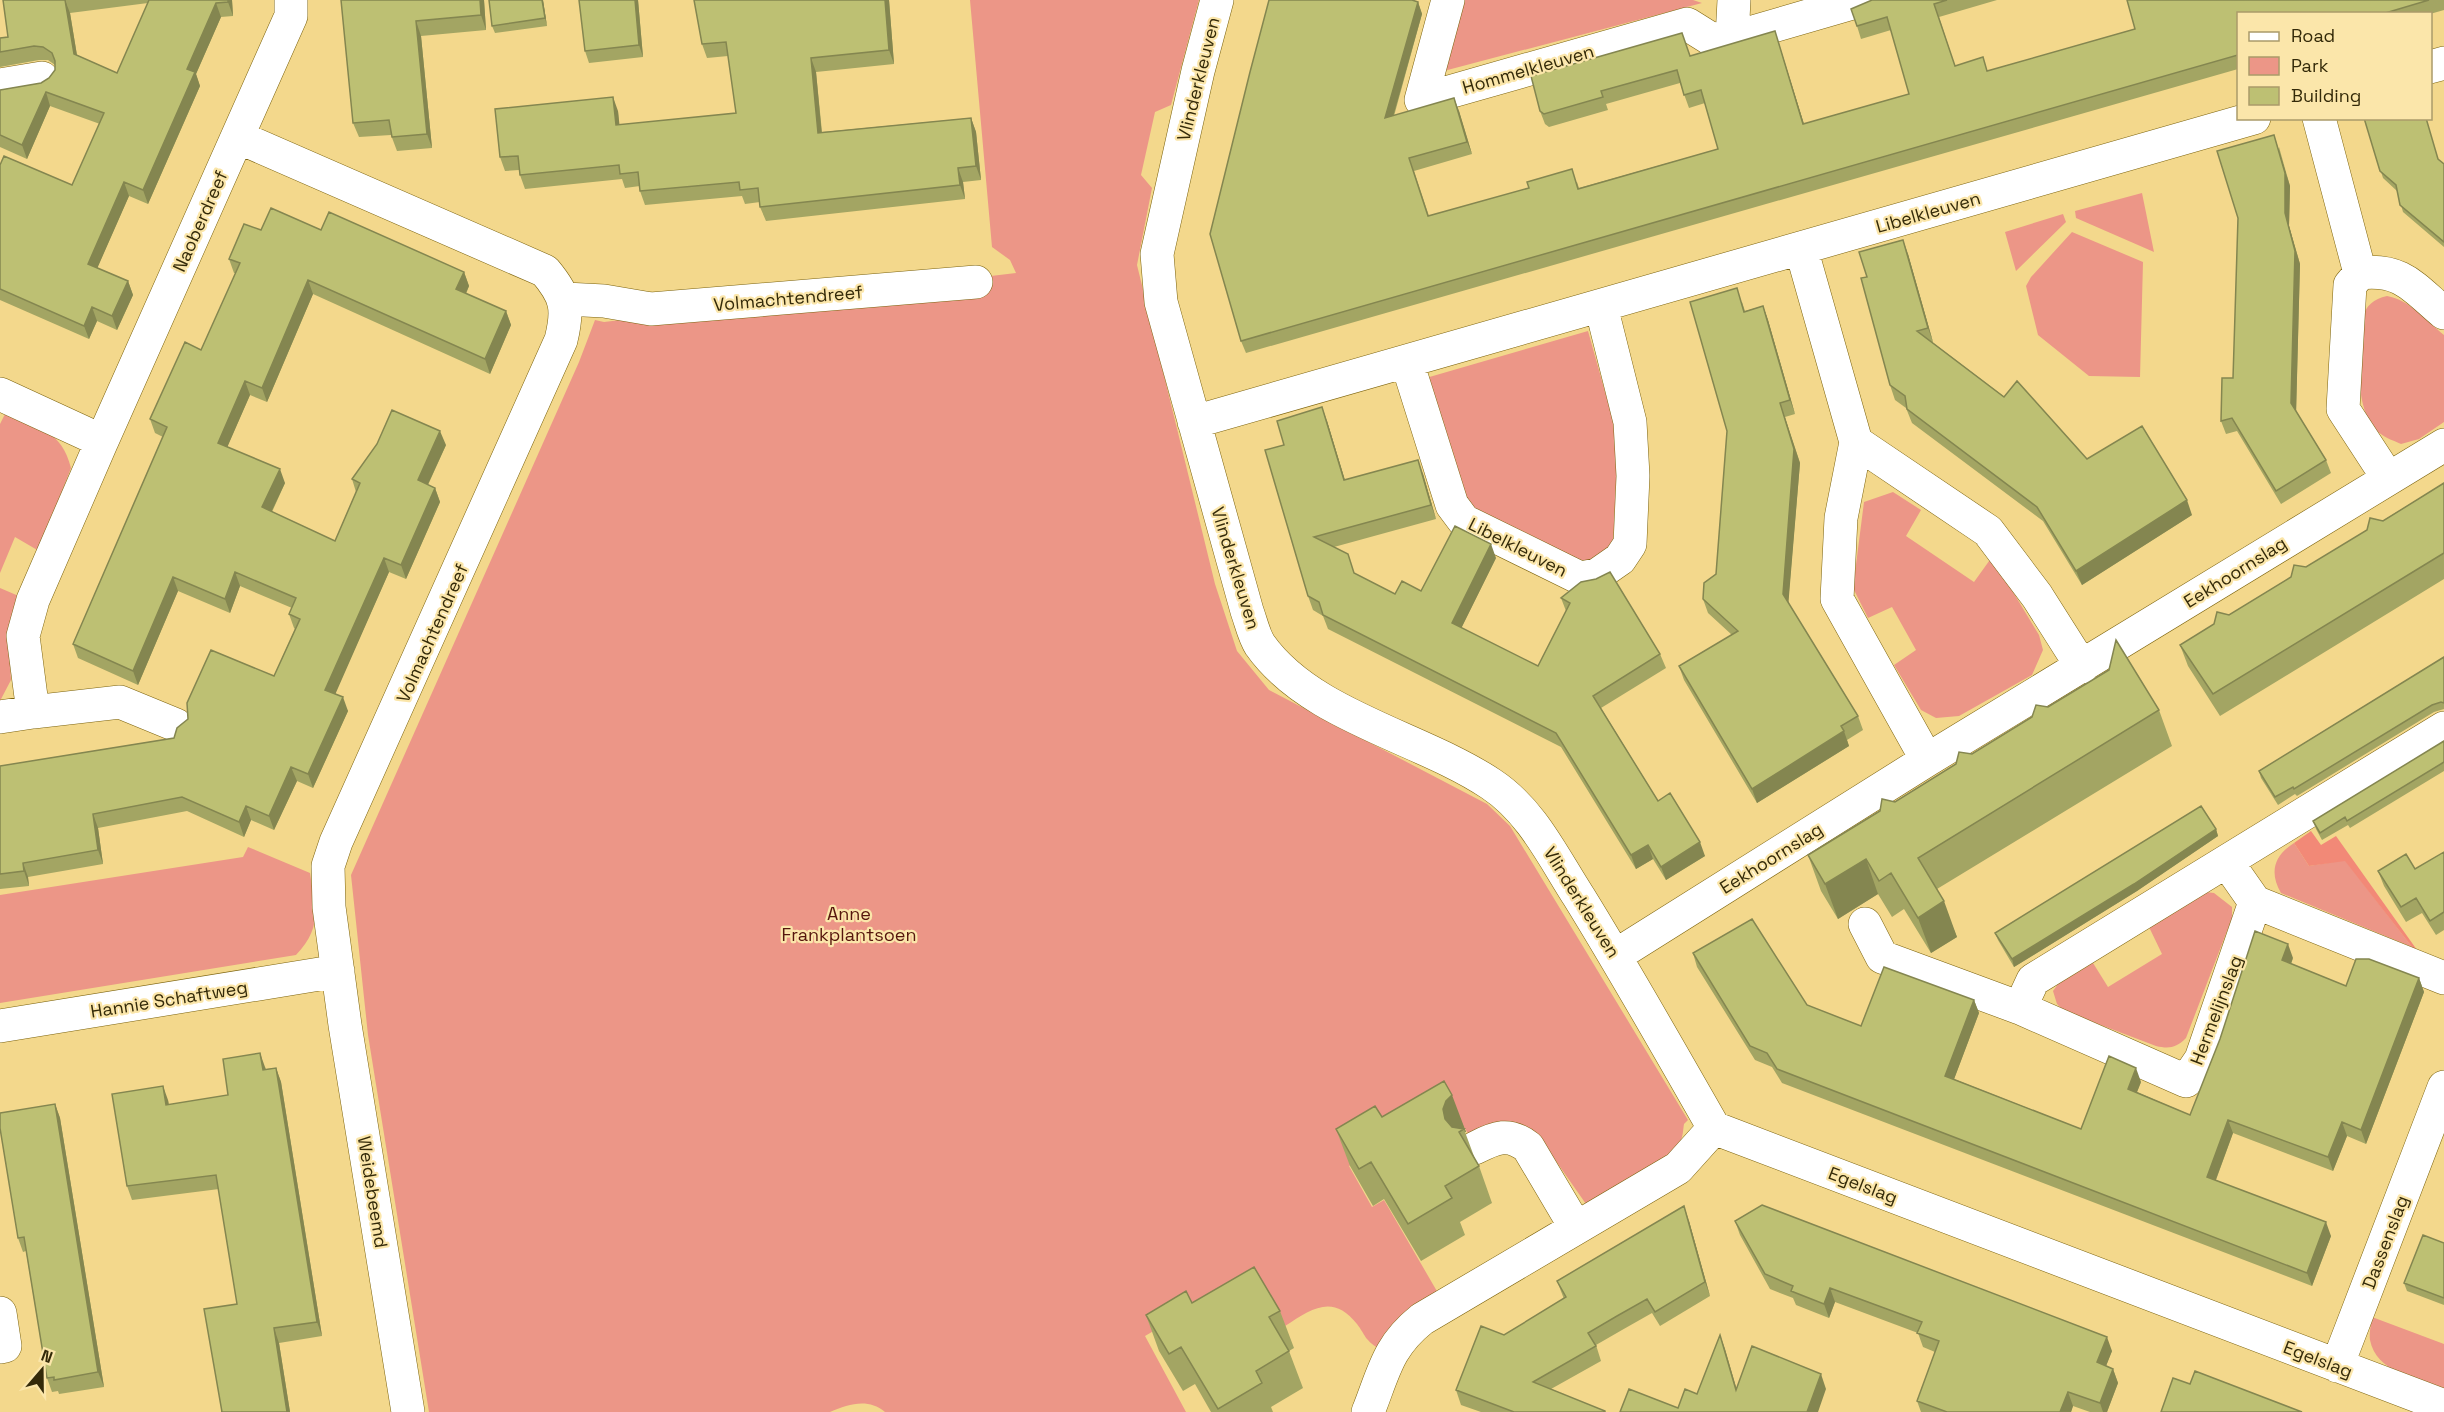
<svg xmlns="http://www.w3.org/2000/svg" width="2444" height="1412" font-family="'Space Grotesk',sans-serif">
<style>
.green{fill:#ec9687}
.forest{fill:#f28977}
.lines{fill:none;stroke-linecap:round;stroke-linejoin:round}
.minor-casing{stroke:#7c630d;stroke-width:34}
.minor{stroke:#fff;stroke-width:33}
.wall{fill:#a3a563;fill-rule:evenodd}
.shaded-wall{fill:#848650}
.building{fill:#bdc073;stroke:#848650;stroke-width:1.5}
.labels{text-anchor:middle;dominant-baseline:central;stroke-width:4.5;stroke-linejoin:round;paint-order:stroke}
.street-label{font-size:18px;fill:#342a09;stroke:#fbe6aa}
.park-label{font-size:18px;fill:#56150d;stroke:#fbe6aa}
</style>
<rect width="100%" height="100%" fill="#f3d88c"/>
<path class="green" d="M970 0H1199L1171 105 1155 112 1141 175 1152 188 1137 265 1215 584 1237 651 1269 690 1487 804 1510 826 1688 1120 1684 1124C1683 1130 1683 1137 1680 1142 1668 1163 1608 1191 1586 1204L1537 1134 1474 1143 1457 1116 1389 1142 1349 1166 1372 1207 1384 1200 1438 1293C1409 1310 1393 1318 1378 1348 1364 1339 1366 1336 1357 1324 1333 1293 1311 1309 1285 1326L1251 1274 1145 1336 1186 1412H885C868 1398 849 1404 830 1412H429L368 1035 351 875 579 362 595 320 604 322 1016 273 1010 260 992 247Z
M1462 0H1693L1702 3 1440 72Z
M2142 193 2154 252 2076 218 2075 211Z
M2063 214 2066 222 2016 271 2005 232Z
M2072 232 2143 262 2140 377 2089 376 2038 335 2026 286 2031 277Z
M2387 296C2410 300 2426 320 2444 335V422L2419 439 2401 444C2392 440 2383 437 2376 430 2353 406 2359 349 2361 319 2367 305 2373 299 2387 296Z
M1588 331 1618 438 1613 546 1590 562H1578L1473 508 1463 496 1426 378Z
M6 412C37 426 62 431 71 468L39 551 15 537 0 573V424Z
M1893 492 1921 510 1906 536 1974 582 1992 557 2039 635 2043 650 2032 675 1959 716 1936 718 1921 710 1894 665 1916 650 1892 607 1868 618 1853 588 1864 502Z
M0 588 21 597 8 627 11 680 0 701Z
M2294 843 2309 866 2345 860 2412 947 2281 893C2269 872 2274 856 2294 843Z
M248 847 310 873C315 908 323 927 296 955L0 1003V895L243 857Z
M2206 892 2214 893 2232 907V918L2186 1038C2176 1048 2169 1049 2156 1046L2064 1011 2057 1004 2053 991 2058 984 2093 963 2108 987 2162 954 2149 927Z
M2372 1317 2444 1344V1390C2418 1380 2376 1372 2370 1340 2369 1333 2371 1324 2372 1317Z"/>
<path class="forest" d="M2311 831 2321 845 2336 836 2417 950 2412 947 2345 861 2309 866 2294 843Z"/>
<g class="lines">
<g class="minor-casing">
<path id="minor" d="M1217 0 1198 71 1157 254 1161 302 1247 611C1251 622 1254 636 1260 645 1310 716 1421 737 1491 784 1532 811 1553 857 1579 897 1626 973 1670 1051 1714 1128
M1448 0 1421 100 1687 24 1711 39 1732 38 1863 0
M1732 38 1734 0
M2430 67 2444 63
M0 85 42 78
M2319 118 2360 273
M238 137 545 271C566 296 569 308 561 340L336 842 328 866 329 907 345 1025 408 1412
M1801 248 1856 442 1841 518 1837 599 1927 760
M565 299 604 301 651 309 976 282
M1407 362 1452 505 1464 521 1580 578 1597 575 1620 559 1630 544 1633 476 1630 422 1601 306
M0 394 102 441 291 16V0
M1194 422 2254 118
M1856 442 1988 531 2037 596 2082 667
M2388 478 2343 409 2350 285 2360 273C2402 268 2414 288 2444 313
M33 712 120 702 176 725
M0 717 33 712 23 636 33 600 102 441
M2227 862 2255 902 2444 978
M1865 924 1882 957 2020 1008 2186 1081 2201 1059 2255 902
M1615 956 1927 760 2444 445
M2020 1008 2033 980 2444 728
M0 1026 338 971
M1475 1148C1496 1137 1509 1132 1528 1147L1576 1228
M0 1313 5 1346 0 1347
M2337 1366 2444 1087
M1368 1412C1384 1372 1387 1347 1422 1319L1678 1168 1714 1128 2444 1406"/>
</g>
<use href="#minor" class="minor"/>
</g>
<path class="wall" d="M3 0H232L233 16 221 17 196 74 200 86 148 204 129 196 97 268 128 281 133 295 117 330 97 321 89 339 0 300V165L72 185 100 124 50 106 27 159 0 147V90L41 83 49 78 55 70V65L48 60H39L0 67V38L8 37ZM148 3 117 73 77 55 70 13Z
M341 0H484L486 30 421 36 432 148 397 151 391 135 359 137 353 123Z
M489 0H543L547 26 495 33 492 26Z
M638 0 643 57 589 63 585 51Z
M889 0 894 64 816 72 822 132 971 118 976 132 981 180 963 182 965 199 766 221 760 207V202L745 204 742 196 645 205 640 191V186L625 188 622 179 525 189 520 175 519 170 505 171 500 157 618 111 619 125 736 113 728 56 707 58 702 44Z
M1872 0H1997L1939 17 1955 66 1988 71 2135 29 2163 0H2444V10L2430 14H2238V69L1246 353 1241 341 1418 2 1422 14 1394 116 1459 111 1472 154 1414 171 1429 216 1577 182 1579 188 1718 149 1705 103 1689 108 1680 83 1606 104 1608 110 1549 127 1545 124 1540 111 1691 56 1779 44 1804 124 1909 94 1891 30 1861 39 1857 26Z
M2364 118H2426L2438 160 2444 164V247L2403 212 2397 191 2383 178Z
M2279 147 2290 186 2289 226 2300 264 2296 411 2326 460 2331 473 2281 504 2237 431 2226 434 2221 421 2233 378Z
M261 230H321L464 272 469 286 466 294 506 311 511 325 490 374 313 294 267 402 250 395 227 447 285 483 272 512 335 541 356 492 352 479 446 445 428 485 435 488 440 502 406 579 389 572 335 693 348 711 313 788 297 781 274 830 251 820 244 837 187 811 98 828 103 864 28 877 29 886 0 889V766L174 738 274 676 295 629 294 628 289 614 292 608 240 586 230 613 178 591 138 685 78 658 73 644 163 437 155 433 150 419 201 350 236 273H234L229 259Z
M1908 254 1933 342H1932L2087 459 2192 515 2082 585 2043 521 1912 423 1906 408 1895 400 1890 385 1867 277Z
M1742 302 1745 311 1763 306 1768 320 1795 414 1785 417 1800 463 1788 603 1858 716 1863 730 1847 740 1849 746 1757 803 1684 680 1679 666 1732 635 1708 613 1703 599 1716 574Z
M1327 421 1345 480 1423 474 1436 519 1334 547 1355 574 1395 594 1421 591 1496 558 1461 628 1538 666 1566 611 1561 598 1660 654 1666 668 1601 708 1658 801 1705 856 1666 880 1653 859 1636 869 1561 747 1328 629 1323 616 1313 610 1308 596 1284 445Z
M2444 483V579L2220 716 2188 666 2180 645Z
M2444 657V709L2434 712 2297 796 2295 794 2278 805 2261 778 2259 771Z
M2048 707 2159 710 2172 746 1937 889 1957 937 1931 953 1904 909 1892 917 1878 894 1838 919 1821 891 1808 855Z
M2444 741V771L2350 828 2348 825 2322 840 2316 829 2313 821Z
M2216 829 2218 836 2137 891 2014 967 1998 940 1995 933Z
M2444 852V930L2436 935 2422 913 2406 922 2384 886 2378 871 2415 869Z
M1693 953 1807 1005 1861 1026 1974 1000 1979 1013 1954 1079 2081 1129 2141 1082 2137 1092 2190 1115 2293 958 2291 964 2346 986 2419 978 2424 992 2366 1144 2347 1136 2333 1171 2233 1133 2216 1180 2331 1236 2312 1286 1782 1083 1772 1067 1755 1060 1697 967Z
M265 1067 266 1069 276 1068 281 1082 322 1336 279 1343 290 1412H221H222L237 1304 219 1189 132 1200 127 1186 168 1100 169 1105 228 1095Z
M1444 1081 1466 1132H1465L1475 1159 1479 1166 1492 1203 1460 1222 1465 1235 1421 1261 1384 1199 1373 1206 1350 1166 1336 1129 1382 1117Z
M55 1104 60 1118 104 1387 59 1394 58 1391 52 1392 47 1378 26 1251 23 1252 18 1238Z
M1689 1221 1710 1296 1660 1326 1652 1313 1622 1330 1596 1345 1601 1361 1551 1389 1605 1412H1481L1461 1405 1456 1390 1564 1299 1557 1281Z
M1735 1221 2112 1351 2106 1366 2113 1369 2118 1383 2107 1412H2090L2073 1406 2071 1412H1921L1917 1401 1935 1352 1923 1347 1918 1333 1835 1302 1829 1318 1796 1305 1793 1298 1770 1289 1740 1235Z
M2444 1243V1305L2407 1291 2404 1283Z
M1192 1303 1280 1311 1294 1348 1289 1351 1303 1388 1271 1407 1273 1412H1211L1195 1384 1183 1391 1159 1351 1146 1315Z"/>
<path class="shaded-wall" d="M65 0 70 13 79 68 74 54Z
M228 0H232L233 16 228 2Z
M480 0H484L486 30 481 15Z
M542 0H543L547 26 545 18Z
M635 0H638L643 57 639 45Z
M885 0H889L894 64 889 50Z
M1418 2 1422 14 1389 131 1385 118Z
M216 3 221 17 196 74 200 86 148 204 143 190 187 69Z
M416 21 421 36 432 148 427 134Z
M1775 31 1779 44 1808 137 1803 124Z
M811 58 816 72 823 147 818 133Z
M46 92 50 106 27 159 22 145Z
M613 97 618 111 621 139 616 125Z
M1454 98 1459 111 1472 154 1467 142Z
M971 118 976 132 981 180 976 166Z
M2274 135 2290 186 2289 226 2300 264 2296 416 2291 403 2285 213Z
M958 168 963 182 965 199 960 185Z
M124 182 129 196 93 278 88 264Z
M1903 240 1908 254 1933 342 1928 328Z
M464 272 469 286 461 304 456 289Z
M308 280 313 294 267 402 262 388Z
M128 281 133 295 117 330 112 316Z
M1763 306 1768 320 1795 414 1790 400Z
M92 307 97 321 89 339 84 326Z
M506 311 511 325 490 374 485 359Z
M245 381 250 395 223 457 218 443Z
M1780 403 1800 463 1788 608 1783 594Z
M1322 407 1327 421 1349 494 1344 480Z
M440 431 446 445 423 495 418 480Z
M1418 460 1423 474 1436 519 1431 505Z
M280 469 285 483 267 521 262 507Z
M435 488 440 502 406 579 401 565Z
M2187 500 2192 515 2082 585 2076 571Z
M1491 544 1496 558 1457 637 1452 623Z
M384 558 389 572 331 704 325 690Z
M235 572 240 586 230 613 225 599Z
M173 577 178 591 138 685 133 671Z
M343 697 348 711 313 788 308 774Z
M1844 731 1849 746 1757 803 1752 789Z
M291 767 297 781 274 830 269 816Z
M246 806 251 820 244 837 239 822Z
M93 814 98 828 103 864 98 850Z
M2216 829 2218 836 2137 891 2014 967 2012 959Z
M1700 842 1705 856 1666 880 1661 867Z
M1648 845 1653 859 1636 869 1631 855Z
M1866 859 1878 894 1838 919 1825 884Z
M23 863 28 877 29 886 24 871Z
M1944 901 1957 937 1931 953 1918 918Z
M2288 944 2293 958 2287 974 2282 960Z
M2419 978 2424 992 2366 1144 2361 1130Z
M1974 1000 1979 1013 1950 1090 1945 1076Z
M260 1053 265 1067 268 1084 263 1070Z
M276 1068 281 1082 322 1336 317 1322Z
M2136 1068 2141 1082 2133 1102 2128 1089Z
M163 1086 168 1100 171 1120 166 1105Z
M1452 1095 1466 1132H1465L1464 1129 1459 1132 1456 1146 1445 1119 1443 1109 1446 1101Z
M55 1104 60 1118 104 1387 98 1372Z
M2228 1120 2233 1133 2212 1190 2207 1177Z
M2342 1122 2347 1136 2333 1171 2328 1157Z
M1684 1206 1689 1221 1710 1296 1705 1282Z
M2326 1222 2331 1236 2312 1286 2307 1273Z
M1830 1288 1835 1302 1829 1318 1824 1304Z
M274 1328 279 1343 290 1412H287Z
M1720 1335 1725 1349 1741 1404 1736 1390Z
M2107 1337 2112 1351 2102 1376 2097 1362Z
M2113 1369 2118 1383 2107 1412H2103L2100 1403Z
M1821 1374 1826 1389 1818 1412H1807Z
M2068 1392 2073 1406 2071 1412H2060Z"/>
<path class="building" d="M3 0H65L74 54 117 73 149 0H228V2L216 3 187 69 195 72 143 190 124 182 88 264 128 281 112 316 92 307 84 326 0 289V165L4 156 72 185 104 113 46 92 22 145 0 135V90L41 83 49 78 55 70V61L52 53 43 47 34 46 0 52V38L8 37Z
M341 0H480L481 15 416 21 427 134 392 137 389 120 353 123Z
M489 0H542L545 18 492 26Z
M579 0H635L639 45 585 51Z
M694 0H885L889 50 811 58 818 133 971 118 976 166 958 168 960 185 760 207 758 188 740 190 739 182 640 191 638 172 620 174 619 165 520 175 518 156 500 157 495 109 613 97 616 125 736 113 726 42 702 44Z
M1269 0H1412L1418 2 1385 118 1454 98 1467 142 1409 158 1428 216 1529 188 1527 182 1572 169 1578 189 1718 149 1701 90 1684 95 1677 70 1601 91 1603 97 1544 114 1540 111 1531 76 1682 33 1690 56 1775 31 1803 124 1909 94 1887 17 1857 26 1851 9 1872 0H1947L1934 4 1955 66 1983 57 1987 71 2135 29 2127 0H2429L2382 14H2238V55L1241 341 1210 234 1250 72Z
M2364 118H2426L2438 159 2444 164V242L2400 205 2396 185 2380 171Z
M2274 135 2285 173V213L2295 251 2291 403 2326 460 2276 491 2232 418 2221 421 2222 378H2233L2238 218 2217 151Z
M271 208 321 230 329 212 464 272 456 289 506 311 485 359 308 280 262 388 245 381 218 443 280 469 262 507 335 541 360 483 352 479 377 444 392 410 440 431 418 480 435 488 401 565 384 558 325 690 343 697 308 774 291 767 269 816 246 806 239 822 182 797 93 814 98 850 23 863 24 871 0 874V766L174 738 177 728 188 719 187 703 211 650 274 676 300 619 289 614 296 598 235 572 225 599 173 577 133 671 73 644 167 427 150 419 185 342 201 350 240 263 229 259 244 224 261 230Z
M1903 240 1928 328 1917 331 2004 397 2017 381 2087 459 2142 426 2187 500 2076 571 2037 507 1907 409 1905 396 1890 385 1861 278 1867 277 1859 252Z
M1737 288 1744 312 1763 306 1790 400 1780 403 1794 449 1783 594 1858 716 1841 726 1844 731 1752 789 1679 666 1738 631 1703 599 1704 583 1716 574 1727 431 1690 302Z
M1322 407 1344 480 1418 460 1431 505 1314 537 1348 554 1354 573 1395 594 1402 581 1421 591 1455 526 1491 544 1452 623 1538 666 1570 603 1561 598 1581 582 1596 579 1610 572 1660 654 1593 696 1658 801 1670 793 1700 842 1661 867 1648 845 1631 855 1556 733 1323 615 1319 602 1308 596 1265 450 1284 445 1277 421Z
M2444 483V553L2213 694 2180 645 2214 624 2217 612 2229 615 2291 577 2294 565 2306 567 2367 530 2370 518 2383 521Z
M2116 640 2159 710 1918 858 1944 901 1918 918 1891 873 1879 881 1866 859 1825 884 1808 855 1880 811 1882 799 1895 802 1956 764 1959 752 1972 754 2032 717 2036 705 2048 707 2109 670Z
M2444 657V703L2441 702 2432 705 2294 789 2293 787 2275 797 2259 771Z
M2444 741V762L2347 821 2345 817 2320 833 2313 821Z
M2201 806 2216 829 2134 884 2012 959 1995 933Z
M2444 852V912L2430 921 2416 898 2401 907 2378 871 2406 854 2415 869Z
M1752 919 1807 1005 1861 1026 1884 967 1974 1000 1945 1076 2081 1129 2109 1056 2136 1068 2128 1089 2190 1115 2220 1039 2255 931 2288 944 2282 960 2346 986 2356 959H2369L2419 978 2361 1130 2342 1122 2328 1157 2228 1120 2207 1177 2326 1222 2307 1273 1777 1069 1767 1053 1750 1046 1693 953Z
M260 1053 263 1070 276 1068 317 1322 274 1328 287 1412H221H222L204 1309 237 1304 216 1175 127 1186 112 1094 163 1086 166 1105 228 1095 223 1059Z
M1444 1081 1452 1095 1446 1101 1443 1109 1445 1119 1452 1127 1464 1129 1459 1132 1479 1166 1445 1186 1452 1198 1408 1224 1371 1162 1359 1169 1336 1129 1375 1106 1382 1117Z
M55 1104 98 1372 54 1380V1377L47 1378 24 1237 18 1238 0 1128V1113Z
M1762 1205 2107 1337 2097 1362 2113 1369 2100 1403 2068 1392 2060 1412H1947L1917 1401 1939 1341 1917 1333 1922 1322 1830 1288 1824 1304 1791 1291 1793 1286 1765 1274 1735 1221Z
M1684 1206 1705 1282 1655 1312 1647 1299 1617 1316 1588 1333 1596 1346 1533 1382 1605 1411V1412H1514L1456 1390 1481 1326 1504 1335 1566 1297 1557 1281Z
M2423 1235 2444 1243V1298L2404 1283Z
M1254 1267 1280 1311 1269 1317 1289 1351 1256 1371 1262 1383 1218 1409 1181 1347 1169 1354 1146 1315 1186 1291 1192 1303Z
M1720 1335 1736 1390 1752 1346 1821 1374 1807 1412H1620L1629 1389 1678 1408 1685 1389 1697 1394Z
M2195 1371 2302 1412H2161L2173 1378 2190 1384Z"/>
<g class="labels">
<g class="street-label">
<text transform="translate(1528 69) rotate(-16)">Hommelkleuven</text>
<text transform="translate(1198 79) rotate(-76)">Vlinderkleuven</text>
<text transform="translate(1928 212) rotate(-16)">Libelkleuven</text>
<text transform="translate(200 221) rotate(-66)">Naoberdreef</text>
<text transform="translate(788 298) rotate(-5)">Volmachtendreef</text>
<text transform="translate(1518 547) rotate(27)">Libelkleuven</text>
<text transform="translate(1236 568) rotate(73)">Vlinderkleuven</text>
<text transform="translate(2235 572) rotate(-32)">Eekhoornslag</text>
<text transform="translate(432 633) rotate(-66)">Volmachtendreef</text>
<text transform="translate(1771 858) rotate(-32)">Eekhoornslag</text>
<text transform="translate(1582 902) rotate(58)">Vlinderkleuven</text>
<text transform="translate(169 999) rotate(-9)">Hannie Schaftweg</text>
<text transform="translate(2216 1010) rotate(-69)">Hermelijnslag</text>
<text transform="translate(1863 1185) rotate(21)">Egelslag</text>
<text transform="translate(373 1192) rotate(81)">Weidebeemd</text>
<text transform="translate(2385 1242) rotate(-69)">Dassenslag</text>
<text transform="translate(2318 1359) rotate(21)">Egelslag</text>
</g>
<g class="park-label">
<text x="849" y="913">Anne<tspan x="849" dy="21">Frankplantsoen</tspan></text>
</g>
</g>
<rect x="2237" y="12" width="195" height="108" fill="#fbe6aa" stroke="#ab9b6a" stroke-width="1.5"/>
<rect x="2249" y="32" width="30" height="9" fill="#ffffff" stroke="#ab9b6a" stroke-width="1.5"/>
<text x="2291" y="42" font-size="18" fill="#342a09">Road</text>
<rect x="2249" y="57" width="30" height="18" fill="#ec9687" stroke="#ab9b6a" stroke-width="1.5"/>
<text x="2291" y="72" font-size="18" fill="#342a09">Park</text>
<rect x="2249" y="87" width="30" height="18" fill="#bdc073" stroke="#ab9b6a" stroke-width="1.5"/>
<text x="2291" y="102" font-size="18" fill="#342a09">Building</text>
<g transform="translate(42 1370) rotate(20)" stroke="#fbe6aa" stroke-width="4.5" paint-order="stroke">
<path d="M0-4.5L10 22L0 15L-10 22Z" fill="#342a09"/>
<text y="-9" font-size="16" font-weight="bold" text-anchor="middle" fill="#342a09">N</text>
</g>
</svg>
